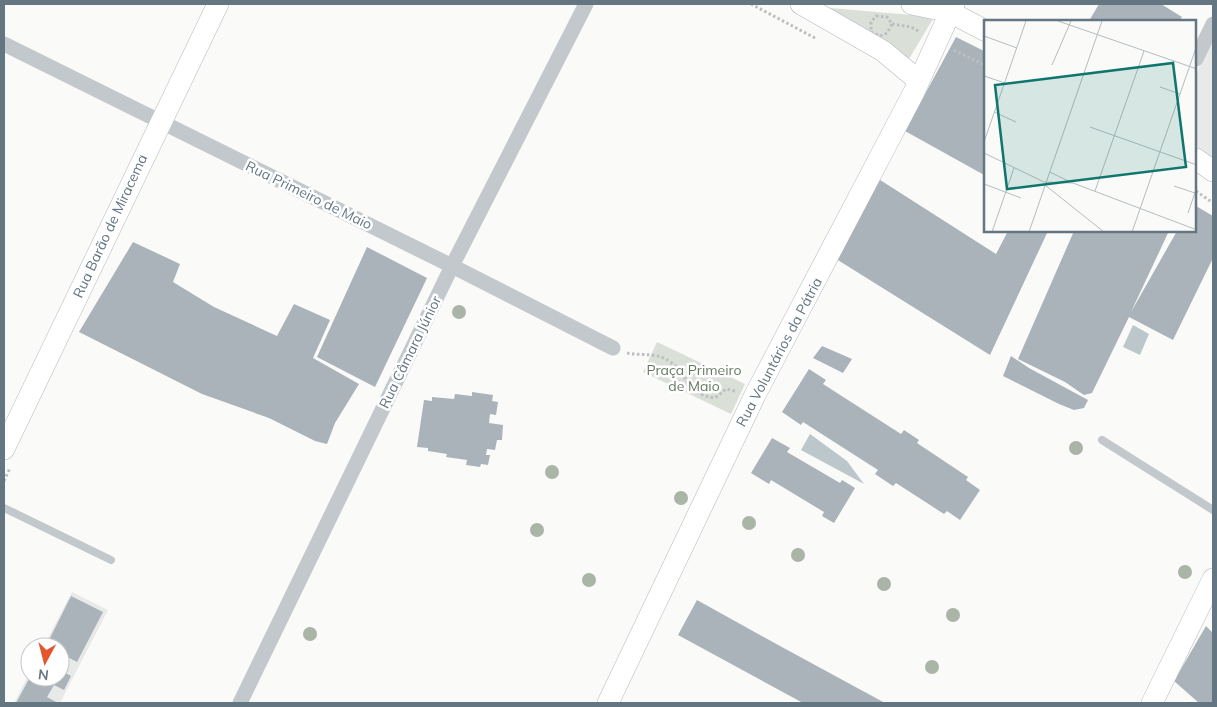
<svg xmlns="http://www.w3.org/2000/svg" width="1217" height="707" font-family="Mulish,sans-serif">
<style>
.built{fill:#e8e9e9}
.green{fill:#dadfd7}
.water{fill:#bbc7cb}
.building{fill:#aab3b9}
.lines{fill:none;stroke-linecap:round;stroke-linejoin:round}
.secondary-casing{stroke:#b3babf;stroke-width:22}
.path{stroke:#bbbfc2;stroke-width:3;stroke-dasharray:2.5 2.5;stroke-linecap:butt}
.lane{stroke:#c3c8cc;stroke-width:8}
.street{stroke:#c3c8cc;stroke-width:15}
.secondary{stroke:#fff;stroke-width:21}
.tree{fill:#aab4a7}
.labels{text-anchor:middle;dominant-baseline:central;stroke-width:5;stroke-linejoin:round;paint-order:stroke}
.street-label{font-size:14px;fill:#657683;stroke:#fff}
.park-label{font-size:14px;fill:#687a64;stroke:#fff}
.inset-road{fill:none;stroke:#b5bdc2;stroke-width:1}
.view{fill:#0f766e;fill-opacity:0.15;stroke:#0f766e;stroke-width:2.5}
.inset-edge{fill:none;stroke:#657683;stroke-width:2.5}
</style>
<rect width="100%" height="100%" fill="#fafaf8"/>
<path class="built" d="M1213 38V158L1196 147V74Z
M72 592 108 610 60 703H14L30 672V677H60V647H43Z"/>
<path class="green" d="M819 7 934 17 909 59Z
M657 342 745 384 731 414 643 372Z"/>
<path class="water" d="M1133 325 1149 334 1140 355 1123 347Z
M810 434 847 461 864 484 801 450Z"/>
<path class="building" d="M1099 4H1161L1182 17 1179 21H1089Z
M956 37 986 52V176L905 131Z
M877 178 996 254 1008 231H1048L990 355 833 257Z
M1196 206 1213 216V258L1173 340 1129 317 1092 393 1084 395 1065 382 1018 359 1074 231H1169L1131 312 1177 231H1196Z
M133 242 180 264 173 282 214 307 277 336 294 304 330 320 313 358 359 384 335 423 327 444 315 441 269 418 202 394 79 332Z
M367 247 427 278 375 387 317 357Z
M822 346 852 359 843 373 813 358Z
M1011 356 1029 368 1088 400 1084 408 1074 410 1059 404 1003 376Z
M809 369 826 380 823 384 901 434 904 430 919 440 917 443 968 477 966 480 980 490 960 520 947 511 944 514 896 483 893 486 875 474 878 470 803 422 801 425 782 412Z
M472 392 493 395 492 401 498 402 496 415 490 414 489 423 503 425 502 440H497L495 450 487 449 486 455H490L488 465 481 464 480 467 466 465 467 460 446 457 447 454 428 451V448L417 447 424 400 432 401V397L454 399 455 394 472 396Z
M772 438 790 448 787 452 840 483 842 480 855 488 834 523 822 516 824 512 771 480 769 484 751 473Z
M71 596 103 612 77 662 60 653V647L46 646Z
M697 600 780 646 885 703H803L678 635Z
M1206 626 1213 633V703H1199L1174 681Z
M60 670 71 676 64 690 54 685 47 697 58 703H16L30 677H60Z"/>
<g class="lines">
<g class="secondary-casing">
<path id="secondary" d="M801 4 883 51 919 81
M912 4 950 12 986 31
M1196 159 1213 171
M4 449 218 4
M608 703 755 395 914 92 954 4
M1152 703 1213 579"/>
</g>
<path class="path" d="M751 4 815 38
M876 16 887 17 892 24 887 33 880 36 871 32V22Z
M892 24 911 27 920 32
M954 50 986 66
M1196 191 1213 203
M627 353C641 356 656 352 669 361 689 375 686 394 715 398L726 389 735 391
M4 481 10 468"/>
<path class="lane" d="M1102 440 1213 510
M4 508 111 560"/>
<path class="street" d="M4 44 452 266 613 348
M1196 59 1213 24
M240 703 452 266 586 4"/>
<use href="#secondary" class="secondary"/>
</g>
<g class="tree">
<circle cx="459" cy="312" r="7"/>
<circle cx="1076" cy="448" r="7"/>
<circle cx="552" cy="472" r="7"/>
<circle cx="681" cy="498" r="7"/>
<circle cx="749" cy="523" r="7"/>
<circle cx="537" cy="530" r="7"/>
<circle cx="798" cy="555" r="7"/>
<circle cx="1185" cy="572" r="7"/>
<circle cx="589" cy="580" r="7"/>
<circle cx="884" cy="584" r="7"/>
<circle cx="953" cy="615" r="7"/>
<circle cx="310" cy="634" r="7"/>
<circle cx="932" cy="667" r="7"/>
</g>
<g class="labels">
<g class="street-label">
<text transform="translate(309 195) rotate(26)">Rua Primeiro de Maio</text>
<text transform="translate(110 226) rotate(-65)">Rua Barão de Miracema</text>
<text transform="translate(410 352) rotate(-64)">Rua Câmara Júnior</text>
<text transform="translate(779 352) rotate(-62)">Rua Voluntários da Pátria</text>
</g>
<g class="park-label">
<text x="694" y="370">Praça Primeiro<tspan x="694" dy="16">de Maio</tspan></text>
</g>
</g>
<g transform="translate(984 20)">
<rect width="212" height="212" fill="#fafaf8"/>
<path class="inset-road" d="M74 1 213 49M0 16 33 28M68 45 87 1M0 56 21 63M176 67 196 74M10 92 32 102M106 107 213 145M0 122 42 1M0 133 60 162 89 163 213 210M66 152 86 162M0 164 37 178M61 165 120 212M190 166 211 173M111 171 160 31M204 193 213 167M8 212 30 148M45 212 118 1M148 212 213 25"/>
<path class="view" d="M189 43 202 147 23 169 11 65Z"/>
<rect width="212" height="212" class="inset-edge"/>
</g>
<rect width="1217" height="707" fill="none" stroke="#657683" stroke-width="10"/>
<g transform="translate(45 662) rotate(187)"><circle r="24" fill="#ffffff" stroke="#c1c8cd"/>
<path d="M0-4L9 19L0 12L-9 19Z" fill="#e4572e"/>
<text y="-8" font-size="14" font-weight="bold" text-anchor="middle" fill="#657683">N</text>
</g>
</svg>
